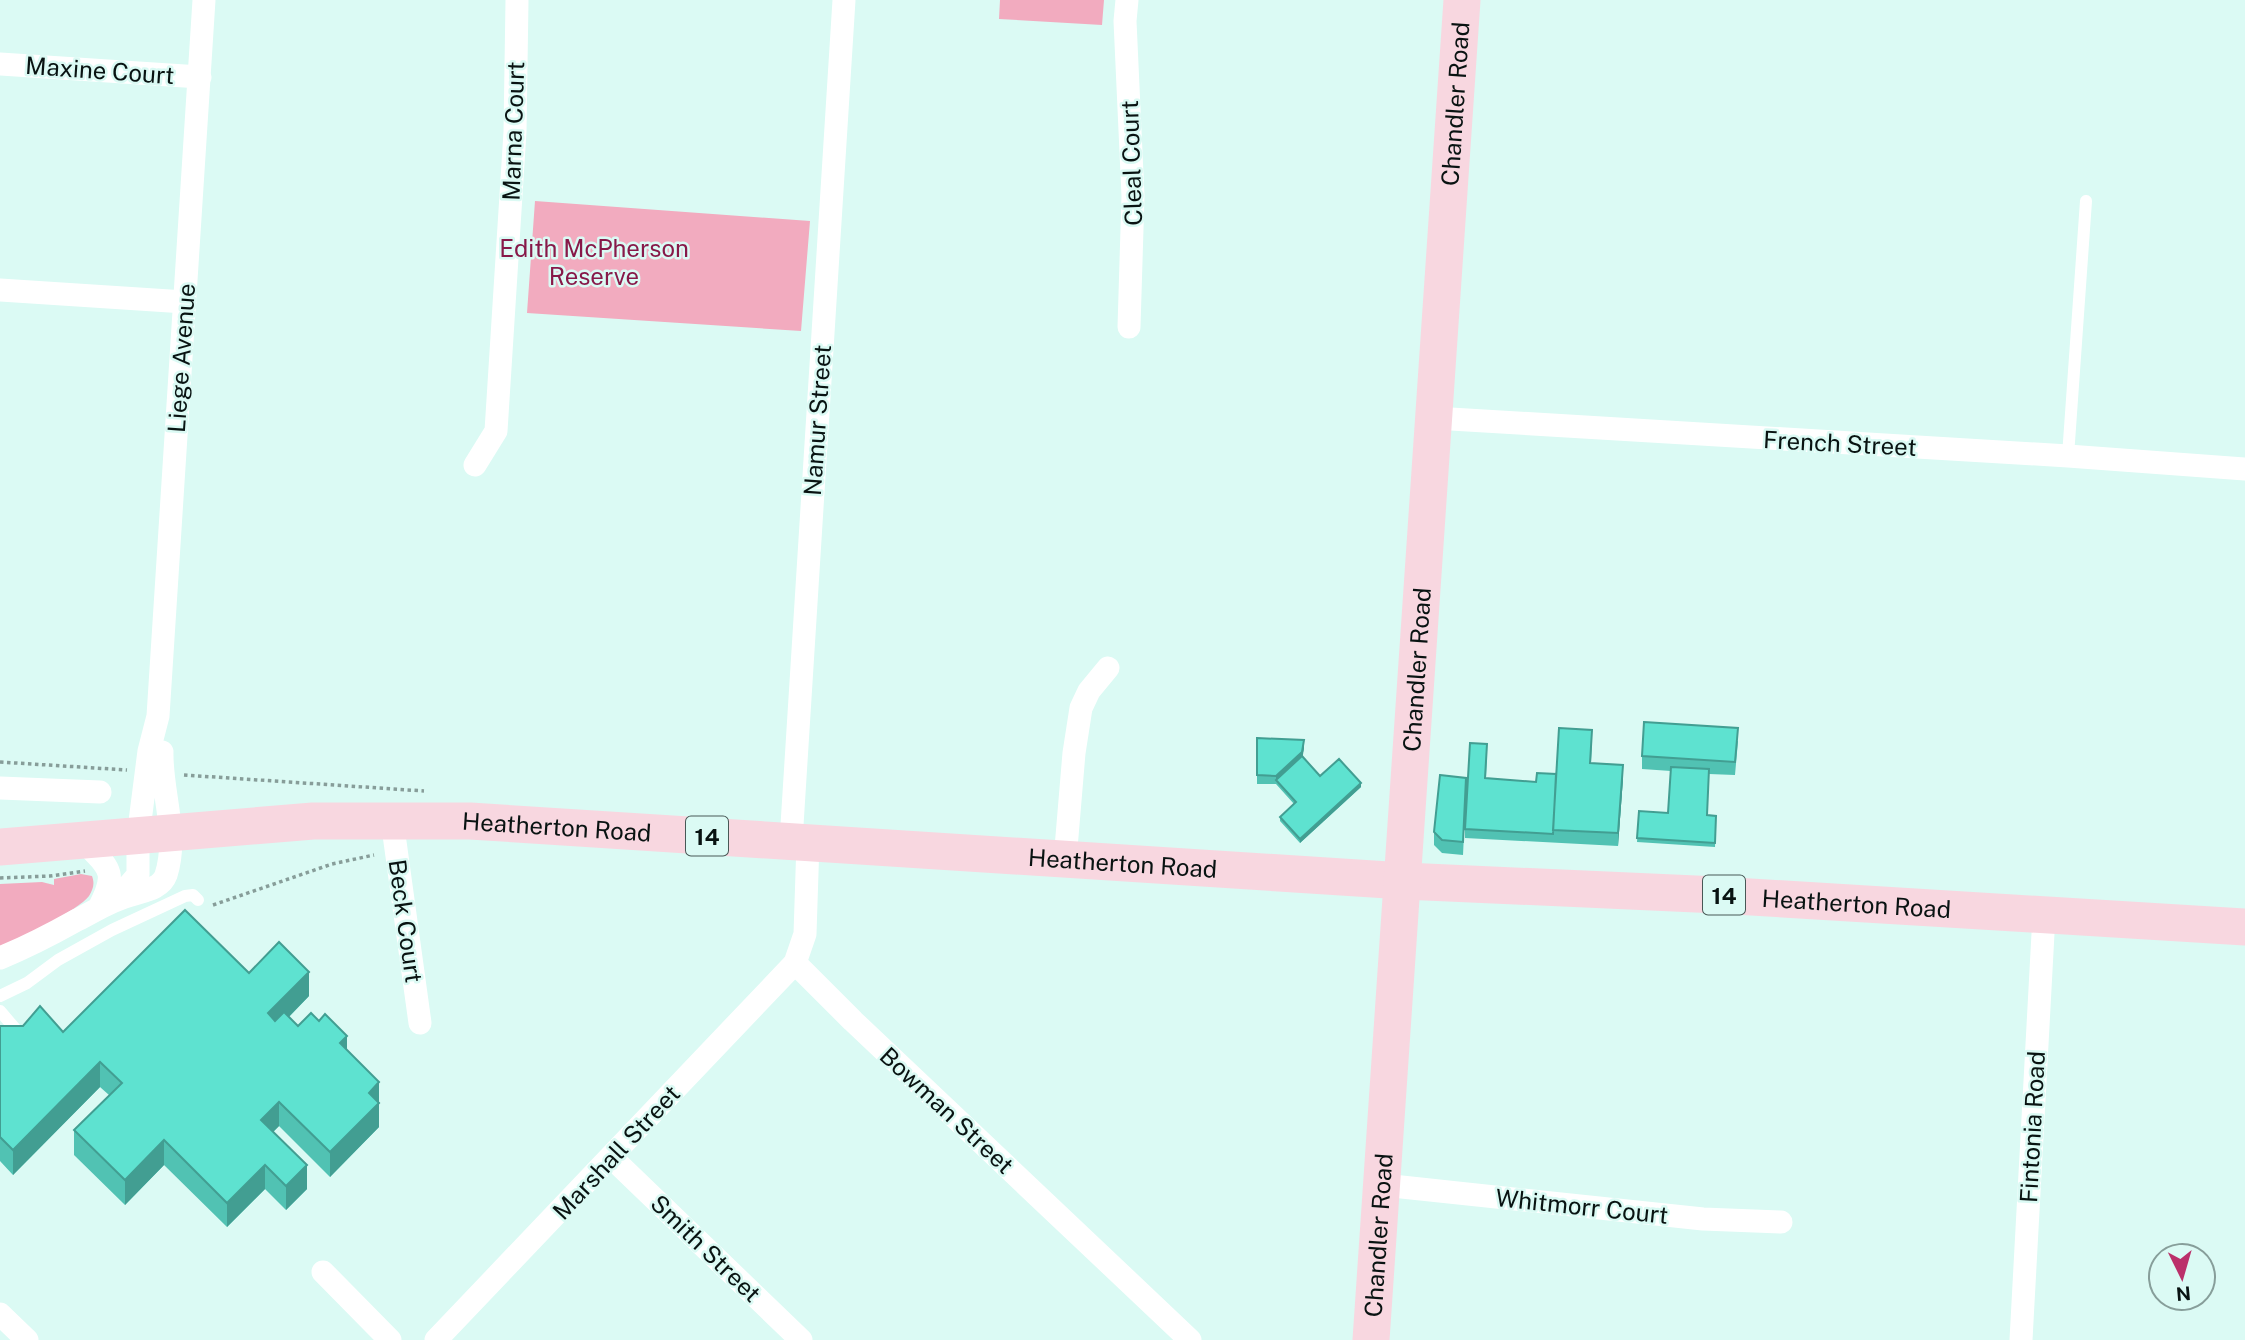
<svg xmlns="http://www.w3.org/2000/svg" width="2245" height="1340" font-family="'Public Sans',sans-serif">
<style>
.green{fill:#f2abbf}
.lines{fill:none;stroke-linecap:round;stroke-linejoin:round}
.path{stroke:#879d99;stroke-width:3.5;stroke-dasharray:3.5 3.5;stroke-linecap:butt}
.service{stroke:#fff;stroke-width:12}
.minor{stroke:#fff;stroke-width:23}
.primary{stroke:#f8d7e0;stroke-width:37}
.wall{fill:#51c2b3}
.shaded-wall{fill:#429e92}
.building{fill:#5ee2d0;stroke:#429e92;stroke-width:2}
.labels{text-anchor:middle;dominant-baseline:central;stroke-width:5;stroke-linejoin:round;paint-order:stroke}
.shield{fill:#dbfaf4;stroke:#485856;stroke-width:2}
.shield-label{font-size:23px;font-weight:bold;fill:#091312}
.street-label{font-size:24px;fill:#091312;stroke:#dbfaf4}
.park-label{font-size:24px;fill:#871949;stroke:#dbfaf4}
</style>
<rect width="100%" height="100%" fill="#dbfaf4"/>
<path class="green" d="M1000 0H1104L1102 25 999 19Z
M535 201 810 221 801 331 527 313Z
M81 874 92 876C95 884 93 889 89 896 79 910 18 940 0 946V884L42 882 54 885V879Z"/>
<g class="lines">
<path class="path" d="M0 762 127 770
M184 775 424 791
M0 878 50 876 85 871
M213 905 332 864 374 855"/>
<path class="service" d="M2068 456 2086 201
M0 996 27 983 58 960 112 930 185 896 193 895 198 900
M0 1011 18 1032"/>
<path class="minor" d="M1127 0 1125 21 1133 196 1129 327
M0 64 200 77
M0 290 185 302
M1434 418 2068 456 2245 469
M475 465 496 431 515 132 517 0
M0 788 100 792
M392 820 420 1023
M83 841C110 869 118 871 99 908
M791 841 844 0
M1065 860 1074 753 1081 708 1089 691 1108 668
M117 899 138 875V837L149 751 158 716 204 0
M0 958C27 947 52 934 77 920 95 911 111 900 131 895 143 891 161 889 166 875 179 834 161 792 162 752
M795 963 853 1021 1190 1340
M611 1157 801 1340
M1383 1185 1703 1219 1781 1222
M323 1272 390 1340
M0 1314 27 1340
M436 1340 795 963 805 934 808 842
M2021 1340 2044 915"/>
<g class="primary">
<path id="s1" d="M0 847 313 821H470L1404 881 1718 895 2245 927"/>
<path id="s2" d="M1371 1340 1462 0"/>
</g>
</g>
<path class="wall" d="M1257 738 1304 748 1302 757 1320 776 1361 787 1300 843 1280 821V817L1294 804 1276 784H1257Z
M1738 741 1735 775 1709 774 1707 815 1716 816 1715 847 1637 842 1639 811 1668 813 1671 771 1642 769V756Z
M1592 743 1591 763 1623 778 1618 846 1465 838V829L1487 753 1486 778 1536 782 1556 781Z
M1466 791 1463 855 1442 853 1434 845V832Z
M309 996 289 1017 298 1026 347 1051 379 1082V1127L330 1177 279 1126 273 1132 307 1189 286 1210 265 1189 227 1227 164 1165 125 1205 74 1155V1130L109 1095 100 1087 13 1175 0 1161V1026L63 1032Z"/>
<path class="shaded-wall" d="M1304 740V748L1302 761 1276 780V776Z
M1623 765V778L1618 846V833Z
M1361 783V787L1300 843V839Z
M309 972V996L268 1038V1013Z
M347 1036V1061L340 1043Z
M100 1062V1087L13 1175V1150Z
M379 1082V1127L330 1177V1152L369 1093Z
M279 1102V1126L261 1144V1120Z
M164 1140V1165L125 1205V1180Z
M265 1165V1189L227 1227V1203Z
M307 1165V1189L286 1210V1186Z"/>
<path class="building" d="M1644 722 1738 728 1735 762 1642 756Z
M1559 728 1592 730 1590 763 1623 765 1618 833 1553 830Z
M1257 738 1304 740 1302 752 1276 776 1257 775Z
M1470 743 1487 744 1485 778 1536 782 1537 773 1556 774 1553 834 1465 829Z
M1302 756 1320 776 1339 759 1361 783 1300 839 1280 817 1296 802 1276 780Z
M1671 767 1709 769 1707 815 1716 816 1715 843 1637 838 1639 811 1668 813Z
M1440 775 1466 778 1463 842 1442 840 1434 832Z
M185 910 249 973 279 942 309 972 268 1013 275 1021 284 1012 298 1026 311 1013 319 1021 325 1014 347 1036 340 1043 379 1082 369 1093 379 1103 330 1152 279 1102 261 1120 307 1165 286 1186 265 1165 227 1203 164 1140 125 1180 74 1130 122 1083 100 1062 13 1150 0 1137V1026H23L40 1006 63 1032Z"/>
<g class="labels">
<g class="shield">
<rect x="686" y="816.5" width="42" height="39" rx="5"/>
<rect x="1703" y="875.5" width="42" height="39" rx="5"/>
</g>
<g class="shield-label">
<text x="707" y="836">14</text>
<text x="1724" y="895">14</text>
</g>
<g class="street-label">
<text transform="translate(100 70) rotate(4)">Maxine Court</text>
<text stroke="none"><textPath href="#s2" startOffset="1239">Chandler Road</textPath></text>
<text transform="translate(513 131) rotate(-88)">Marna Court</text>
<text transform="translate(1131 163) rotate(-92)">Cleal Court</text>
<text transform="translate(181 358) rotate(-86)">Liege Avenue</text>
<text transform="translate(817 420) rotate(-86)">Namur Street</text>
<text transform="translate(1840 443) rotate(3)">French Street</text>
<text stroke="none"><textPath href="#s2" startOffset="672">Chandler Road</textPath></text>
<text stroke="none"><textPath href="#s1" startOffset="558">Heatherton Road</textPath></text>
<text stroke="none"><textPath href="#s1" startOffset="1125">Heatherton Road</textPath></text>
<text stroke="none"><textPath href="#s1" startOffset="1860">Heatherton Road</textPath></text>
<text transform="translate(406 921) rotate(82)">Beck Court</text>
<text transform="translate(947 1110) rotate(43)">Bowman Street</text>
<text transform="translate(2032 1127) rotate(-87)">Fintonia Road</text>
<text transform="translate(616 1152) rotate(-47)">Marshall Street</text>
<text transform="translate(1582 1206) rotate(6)">Whitmorr Court</text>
<text stroke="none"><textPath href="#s2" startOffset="105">Chandler Road</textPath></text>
<text transform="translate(706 1248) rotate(44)">Smith Street</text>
</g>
<g class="park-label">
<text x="594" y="248">Edith McPherson<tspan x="594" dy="28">Reserve</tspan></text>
</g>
</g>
<g transform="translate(2182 1277) rotate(175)"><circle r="33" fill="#dbfaf4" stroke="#879e9a" stroke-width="2"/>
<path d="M0-5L12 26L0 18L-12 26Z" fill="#bb306a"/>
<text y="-10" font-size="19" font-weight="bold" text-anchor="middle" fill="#091312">N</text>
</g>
</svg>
